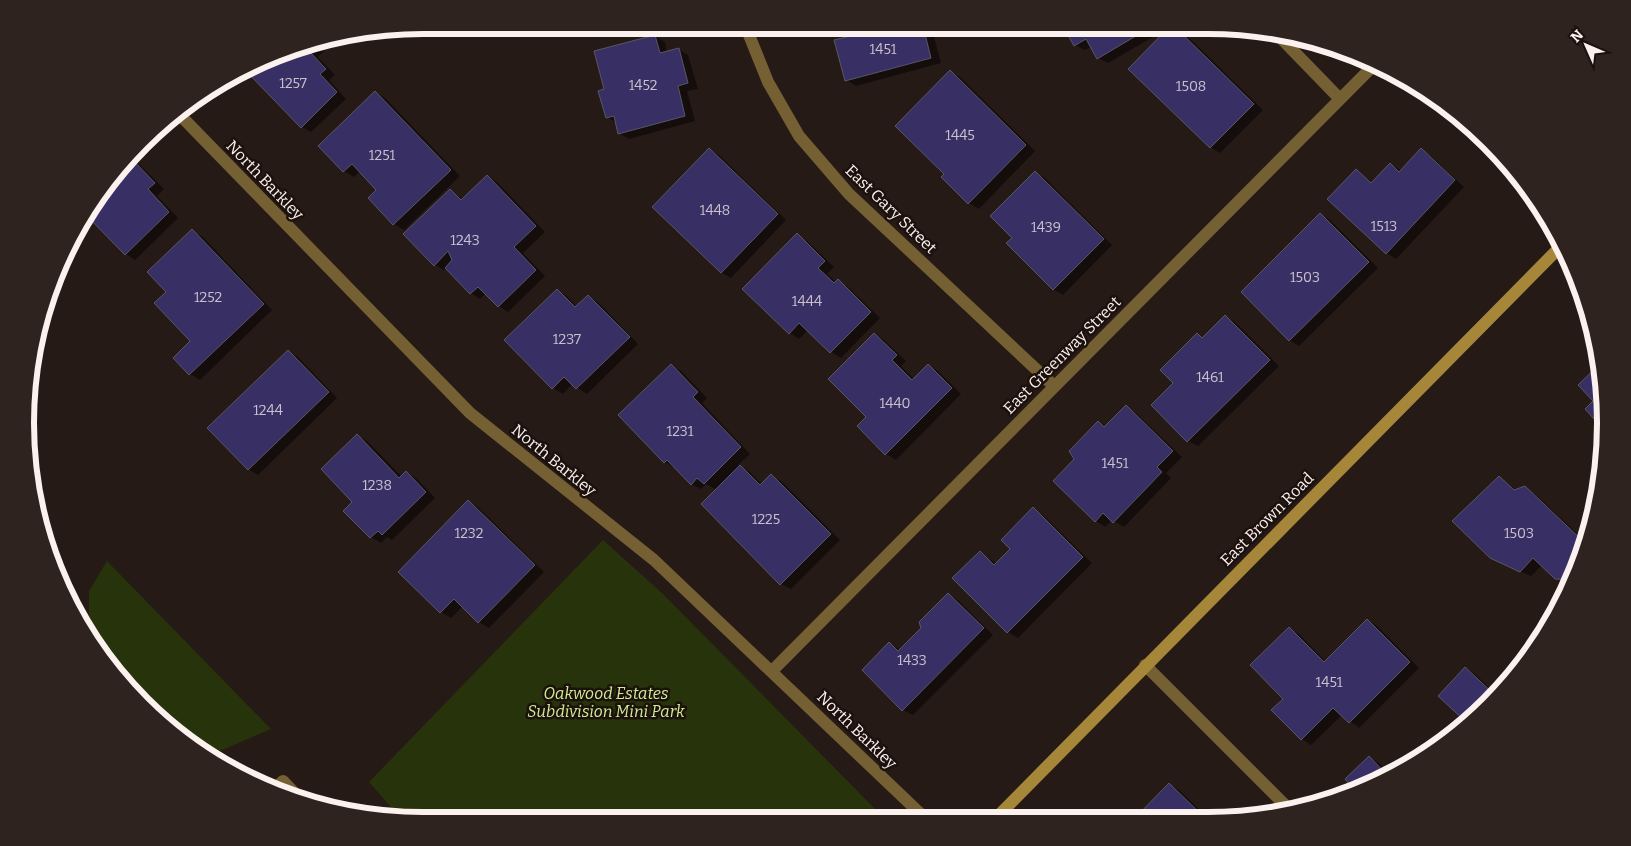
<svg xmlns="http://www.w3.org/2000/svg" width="1631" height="846" font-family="Bitter,serif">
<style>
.green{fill:#27330a}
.shadow{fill:#0007}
.building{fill:#382f65;stroke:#585764}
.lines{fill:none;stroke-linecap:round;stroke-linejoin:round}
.service{stroke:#746033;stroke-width:12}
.minor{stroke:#746033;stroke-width:12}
.secondary{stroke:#a68639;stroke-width:12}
.labels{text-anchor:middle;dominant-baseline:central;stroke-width:5;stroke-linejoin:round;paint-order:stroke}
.number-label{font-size:14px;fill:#cac1cc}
.street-label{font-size:16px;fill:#fbf2ef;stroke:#1c110d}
.park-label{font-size:16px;font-style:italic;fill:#cfee93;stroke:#1c110d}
.rim{fill:none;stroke:#fbf2ef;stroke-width:6}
</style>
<rect width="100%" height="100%" fill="#261a16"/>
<path class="green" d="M603 540 663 594 885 819 402 820 369 782Z
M107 561 271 729 208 756 181 739 124 686 89 629V591Z"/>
<path class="shadow" d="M845 25 931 26 941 63 856 86 846 80 856 36 846 30Z
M1064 26H1156L1160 33 1108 63 1098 58 1091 47 1085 50 1075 45Z
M1172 26 1182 31 1263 110 1220 153 1210 147 1130 69Z
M655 36 665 42 667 53 679 50 688 55 698 89 687 91 695 121 629 139 619 133 617 123 607 117 605 90Z
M330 40 332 43 318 57 335 75 329 80 346 99 311 132 302 127 248 71 295 46Z
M950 71 960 77 1035 151 979 209 969 203 942 177 945 174Z
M376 92 385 98 460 176 404 230 394 224 370 198 378 190 360 171 354 177 344 171 320 146Z
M709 149 719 155 786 220 731 278 721 272Z
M1421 150 1431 156 1464 187 1396 259 1386 253 1356 170 1373 183 1391 164 1401 171Z
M133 158 164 189 157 196 178 218 135 260 126 254 87 214 92 202Z
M1035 172 1045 178 1112 245 1063 295 1053 289 1013 238Z
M487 176 497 182 545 232 523 253 545 276 508 312 499 306 486 293 480 299 471 293 447 268 444 270 435 265 450 190 463 200Z
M1320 215 1330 220 1378 268 1299 346 1289 340Z
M192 231 202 236 272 310 200 380 190 374 174 358 192 341 167 292Z
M797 235 807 241 834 267 827 274 837 283 838 281 848 287 880 318 841 358 831 352 808 330 799 339 790 333Z
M557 290 567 296 577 307 588 296 598 302 638 344 587 394 572 384 563 394 553 388 506 340Z
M1225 316 1235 322 1279 366 1198 446 1188 441 1175 383 1198 335 1203 338Z
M875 334 884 340 906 361 901 366 914 379 928 365 938 371 961 394 896 460 886 454 858 426 868 417Z
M288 351 298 357 337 398 258 475 248 469Z
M671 366 681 371 707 398 702 403 750 454 738 465 750 472 762 485 771 476 781 481 840 540 791 589 781 584 717 490 706 484 701 489 691 484 675 468 665 462 620 415Z
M1126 407 1136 413 1182 457 1166 473 1171 478 1124 527 1112 520 1105 527 1096 521 1075 459 1099 422 1106 427Z
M357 435 367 441 402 477 406 472 416 478 435 498 392 540 387 537 381 543 371 537 354 502Z
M1499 477 1516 490 1524 488 1535 494 1586 542 1570 585 1556 578 1542 565 1531 576 1501 563Z
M469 502 478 507 544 572 489 628 479 622 463 606 451 618 441 612 399 572Z
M1033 509 1043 515 1092 563 1018 638 1008 632 954 578 980 552 996 564 1012 549Z
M948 594 958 600 993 635 913 715 903 710 890 643 900 650 923 628Z
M1368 620 1377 626 1419 668 1359 728 1342 715 1311 745 1302 739 1285 699 1289 629 1299 634 1326 662Z
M1466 668 1475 674 1497 695 1468 722 1440 696Z
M1370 758 1379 763 1389 774 1358 791 1347 779Z
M1169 784 1179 790 1208 818H1137Z"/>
<path class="building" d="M844 25 923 26 931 58 845 81 834 40 863 33 861 27 845 31Z
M1063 26H1150L1151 27 1097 59 1086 39 1074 46Z
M1170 26H1174L1254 104 1210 148 1128 69Z
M655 35 660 53 679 48 688 83 678 86 685 116 618 134 614 116 606 118 598 91 604 89 594 51Z
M317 42 309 51 326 69 320 74 337 92 301 128 247 72 295 46Z
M950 70 1026 145 968 204 941 177 944 174 895 126Z
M375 91 451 170 393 225 368 198 376 190 352 164 343 172 318 146Z
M709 148 778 214 721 273 652 207Z
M1421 148 1455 180 1386 254 1327 199 1356 169 1371 183 1390 163 1399 172Z
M132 159 155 183 148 189 169 212 125 255 86 215 92 202Z
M1035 171 1104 239 1053 290 1006 243 1012 238 990 216Z
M487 175 536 226 514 247 536 270 498 307 478 287 470 294 445 268 452 260 448 251 434 266 403 234 450 189 461 200Z
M1320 213 1369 262 1289 341 1241 292Z
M192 229 264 304 189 375 173 358 190 341 154 303 166 292 147 272Z
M797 233 825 261 818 268 834 283 838 279 871 312 830 353 799 323 789 334 742 289Z
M557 289 575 307 588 295 630 337 576 389 564 377 552 389 504 340Z
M1225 315 1270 360 1187 442 1151 405 1173 383 1160 370 1197 333 1202 338Z
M874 333 897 355 892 360 912 380 928 364 952 388 885 455 857 426 866 417 828 379Z
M288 350 329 392 248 470 207 428Z
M1601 363 1603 371 1604 430 1585 409 1593 401 1578 385Z
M671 364 698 392 693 397 741 447 704 484 697 478 691 485 667 460 664 463 618 415Z
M1126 405 1173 451 1157 467 1162 472 1113 523 1103 513 1095 522 1053 481 1074 459 1069 451 1098 421 1104 427Z
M357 434 399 478 406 471 426 492 382 535 378 531 370 538 343 511 352 502 321 469Z
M740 465 760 485 771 474 831 534 780 585 701 504Z
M1499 476 1514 490 1525 486 1586 544 1572 580 1555 579 1533 558 1520 572 1490 558 1452 521Z
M468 500 535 565 478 623 454 599 440 613 398 572Z
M1033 507 1083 557 1007 633 952 578 980 551 994 565 1010 549 1001 540Z
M948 593 984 628 902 711 862 670 889 642 898 651 921 628 919 622Z
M1367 619 1410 662 1349 723 1333 708 1301 740 1271 710 1283 699 1250 665 1289 627 1324 662Z
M1465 667 1496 696 1467 723 1438 696Z
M1369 756 1387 775 1356 792 1345 779Z
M1169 783 1205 818H1135Z"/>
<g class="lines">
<path class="service" d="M1145 665 1290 810"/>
<path class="minor" d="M745 25 768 82 799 136 849 194 1054 386
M1276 33 1339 98
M177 112 470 413 654 560 926 819
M772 671 1376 63
M273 790 283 781 302 801"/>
<path class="secondary" d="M996 818 1562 245"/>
</g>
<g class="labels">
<g class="number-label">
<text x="883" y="49">1451</text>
<text x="293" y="83">1257</text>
<text x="643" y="85">1452</text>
<text x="1191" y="86">1508</text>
<text x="960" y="135">1445</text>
<text x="382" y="155">1251</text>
<text x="715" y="210">1448</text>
<text x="1384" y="226">1513</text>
<text x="1046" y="227">1439</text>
<text x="465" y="240">1243</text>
<text x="1305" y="277">1503</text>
<text x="208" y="297">1252</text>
<text x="807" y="301">1444</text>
<text x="567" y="339">1237</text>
<text x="1210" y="377">1461</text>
<text x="895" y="403">1440</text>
<text x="268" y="410">1244</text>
<text x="680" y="431">1231</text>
<text x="1115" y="463">1451</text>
<text x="377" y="485">1238</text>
<text x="766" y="519">1225</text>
<text x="469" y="533">1232</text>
<text x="1519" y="533">1503</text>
<text x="912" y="660">1433</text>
<text x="1329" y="682">1451</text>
</g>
<g class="street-label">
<text transform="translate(265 180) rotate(46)">North Barkley</text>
<text transform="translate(891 209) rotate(44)">East Gary Street</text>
<text transform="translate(1062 355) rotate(-45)">East Greenway Street</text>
<text transform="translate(554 460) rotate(39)">North Barkley</text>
<text transform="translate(1267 519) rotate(-45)">East Brown Road</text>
<text transform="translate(857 730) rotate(44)">North Barkley</text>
</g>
<g class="park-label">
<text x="606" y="693">Oakwood Estates<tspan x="606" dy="18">Subdivision Mini Park</tspan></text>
</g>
</g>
<path d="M0 0H1631V846H0ZM423 34H1208A389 389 0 0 1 1597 423V423A389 389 0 0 1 1208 812H423A389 389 0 0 1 34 423V423A389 389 0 0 1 423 34Z" fill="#2e231f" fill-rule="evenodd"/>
<path class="rim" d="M423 34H1208A389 389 0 0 1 1597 423V423A389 389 0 0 1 1208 812H423A389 389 0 0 1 34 423V423A389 389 0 0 1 423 34Z"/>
<g transform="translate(1586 45) rotate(315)" stroke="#1c110d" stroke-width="4" paint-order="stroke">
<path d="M0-4L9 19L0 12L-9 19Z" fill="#fbf2ef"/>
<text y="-8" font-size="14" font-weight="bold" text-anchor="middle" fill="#fbf2ef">N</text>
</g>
</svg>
